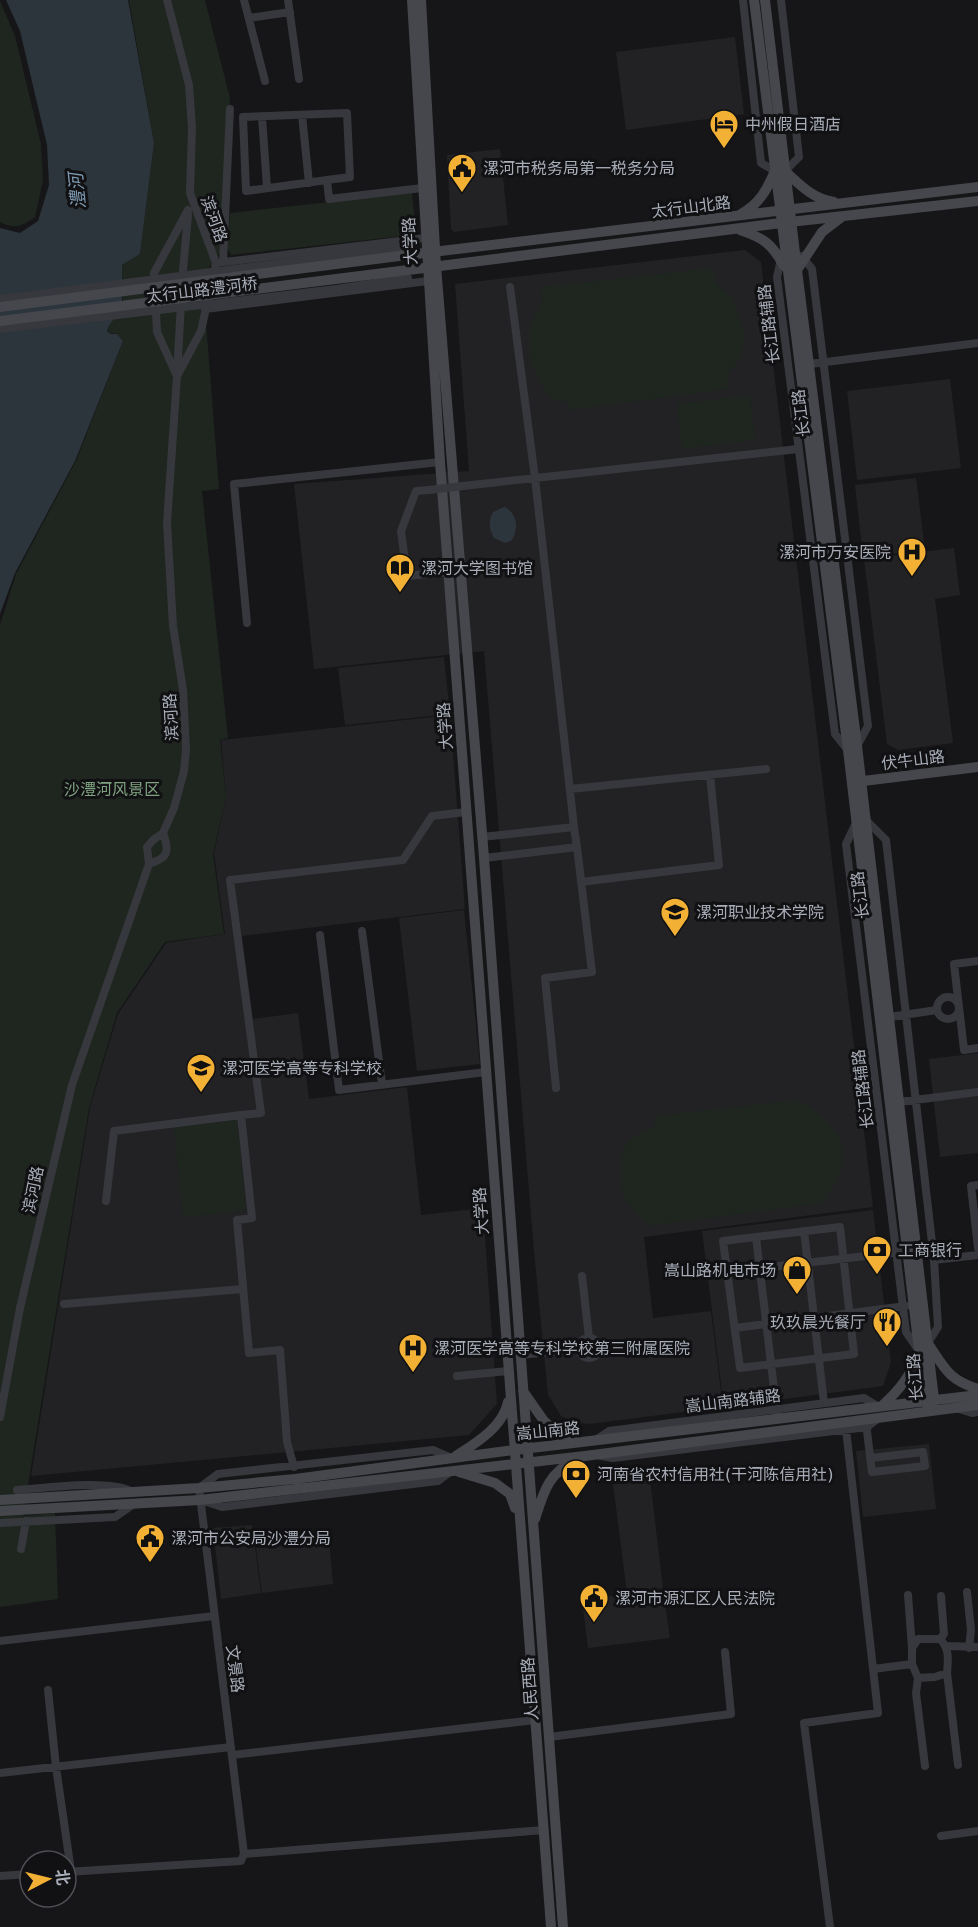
<svg xmlns="http://www.w3.org/2000/svg" width="978" height="1927" font-family="'DejaVu Sans','Noto Sans SC',sans-serif">
<style>
.built{fill:#222225}
.green{fill:#1e261f}
.water{fill:#2c353c}
.lines{fill:none;stroke-linecap:round;stroke-linejoin:round}
.street{stroke:#37383d;stroke-width:8}
.secondary{stroke:#45474d;stroke-width:10}
.street-bridge{stroke:#37383d;stroke-width:8}
.secondary-bridge{stroke:#45474d;stroke-width:10}
.labels{text-anchor:middle;dominant-baseline:central;stroke-width:6;stroke-linejoin:round;paint-order:stroke}
.poi-label{font-size:16px;fill:#a8adb8;stroke:#111113;text-anchor:start}
.street-label{font-size:16px;fill:#a8adb8;stroke:#111113}
.park-label{font-size:16px;fill:#7fa381;stroke:#111113}
.water-label{font-size:18px;font-style:italic;fill:#7f9bb3;stroke:#111113}
</style>
<rect width="100%" height="100%" fill="#161618"/>
<path class="built" d="M735 37 744 114 626 130 616 52Z
M500 149 508 225 454 232 451 229 447 155Z
M745 250 761 262 873 1207 644 1237 653 1318 711 1311 723 1407 589 1424 573 1422 561 1416 548 1395 534 1251 484 651 314 669 294 484 469 471 455 284Z
M950 379 961 468 857 480 847 391Z
M916 478 925 550 863 557 855 485Z
M954 548 960 595 935 599 953 743 898 750 887 744 864 559Z
M444 657 450 714 345 725 338 668Z
M450 715 465 909 242 936 253 1019 298 1013 309 1099 407 1087 421 1215 483 1208 497 1404 469 1435 31 1476 90 1107 118 1014 166 943 225 934 214 853 226 797 221 740Z
M464 910 480 1064 417 1071 399 918Z
M978 1053V1153L940 1157 929 1059Z
M873 1210 891 1362 883 1386 724 1407 702 1231Z
M929 1444 936 1509 863 1517 856 1451Z
M650 1479 663 1588 627 1593 613 1484Z
M252 1525 261 1593 221 1599 213 1528Z
M329 1540 333 1584 262 1593 256 1548Z
M663 1589 670 1638 588 1648 582 1600Z"/>
<path class="green" d="M129 0H205L230 98 221 251 209 268 201 309 206 322 219 489 202 491 228 738 220 740 226 797 213 854 224 934 165 942 117 1013 89 1108 23 1516 55 1513 58 1599 0 1607V625L16 574 76 461 123 341 117 334 111 333 108 331 110 324 123 311 122 265 140 254 154 143Z
M0 1 15 36 41 144 43 180 35 217C22 226 16 230 0 222Z
M412 193 416 232 412 235 231 255 227 248 230 213Z
M713 268 717 284 731 296 743 327 744 344 739 360 728 373V389L569 410 568 401 559 402 548 395 539 381 529 357V328L542 301 541 287Z
M750 395 755 440 682 449 677 404Z
M797 1100C817 1109 843 1131 843 1155 842 1172 832 1189 824 1203L648 1226C641 1217 628 1207 624 1197 620 1189 621 1178 621 1170 622 1141 630 1137 655 1127V1116Z
M237 1120 246 1211 183 1217 174 1127Z"/>
<path class="water" d="M6 0H128L154 143 140 254 122 265V311L110 324 107 331 111 334H117L123 341 75 461 15 573 0 614V228L20 233 38 221 49 185 47 145 20 31Z
M504 507C518 513 519 530 511 541L505 543 494 538C489 529 488 521 493 512Z"/>
<g class="lines">
<path class="street" d="M244 0 265 81
M288 0 299 79
M743 0 761 163 775 171
M781 0 799 157 785 171
M249 18 290 12
M302 115 309 183
M262 117 267 188
M327 180 246 191 243 117 347 113 350 177 327 180 329 199 422 188
M802 256 812 269 868 726 857 746
M781 259 777 277 835 734 847 749
M223 262 230 109
M216 263 425 238
M182 281 188 215
M205 309 428 281
M810 364 978 343
M177 375 181 303
M177 376 157 332 154 273 188 210
M463 486 798 449
M429 490 416 491 401 531 407 576 449 572
M247 623 234 484 440 462
M570 789 766 769
M866 820 886 840 934 1260 938 1327 928 1343
M856 823 846 844 906 1332 917 1348
M574 827 577 847
M482 837 574 827 535 478 510 287
M484 858 577 847 592 972 545 978 556 1088
M149 864C168 858 170 852 163 833
M581 882 719 865 710 775
M362 931 382 1084
M320 935 339 1090 486 1072
M978 961 954 964 964 1050 978 1048
M937 1008a11 11 0 1 1 22 0a11 11 0 1 1-22 0Z
M890 1017 937 1010
M899 1102 978 1092
M978 1185 971 1186 978 1248
M106 1201 114 1131 241 1115
M840 1227 854 1354 740 1368 723 1241Z
M804 1231 824 1403
M756 1237 777 1414
M934 1260 978 1255
M727 1272 900 1252
M582 1276 589 1338
M64 1304 243 1289
M735 1328 906 1306
M579 1348a10 10 0 1 1 20 0a10 10 0 1 1-20 0Z
M599 1347 646 1342
M520 1355 579 1349
M457 1376 508 1371
M959 1409 972 1413 978 1412
M0 1417 20 1308 72 1085 149 864 147 847 153 840 163 833 174 808 184 771 186 750 183 690 173 626 167 523 177 376 201 331 216 263 190 193 192 128 189 85 167 0
M866 1423 872 1472 925 1466 923 1452 871 1458
M597 1439 609 1431 864 1398 877 1406
M601 1456 613 1458 867 1427 876 1420
M294 1467 287 1442 280 1350 249 1353 237 1220 252 1218 241 1115 261 1113 230 880 403 860 432 816 466 812
M17 1490C45 1488 107 1479 131 1491
M204 1501 222 1507 438 1481 450 1472
M0 1523 115 1517 134 1504
M21 1549 26 1521
M967 1592 971 1630 969 1648
M908 1595 912 1648
M940 1639 944 1634 941 1596
M0 1641 214 1616
M947 1646 978 1647
M873 1669 912 1664 918 1678 935 1677 947 1673C948 1660 950 1649 940 1639H918L912 1648V1664
M947 1673 958 1765
M918 1678 916 1693 925 1766
M48 1690 56 1767 71 1871
M549 1737 731 1714 725 1652
M232 1755 535 1720
M0 1773 231 1747
M941 1836 978 1831
M244 1854 199 1488 218 1474 433 1450 449 1457
M244 1854 544 1830
M66 1872 241 1861 244 1854
M0 1876 30 1874
M830 1927 804 1723 878 1713 846 1429"/>
<path class="secondary" d="M412 0 440 462 551 1927
M421 0 436 266 484 858 563 1927
M754 0 848 750 925 1401 931 1411
M765 0 797 270 857 746 934 1399 931 1411
M785 171C800 185 813 199 834 202
M741 214C759 204 767 190 775 171
M740 230C764 238 772 244 784 266
M407 255 978 187
M408 270 781 223 978 201
M797 270 822 232 843 216
M855 782 978 767
M929 1345C945 1369 949 1380 978 1389
M523 1391 544 1421 560 1436 578 1441
M883 1405C899 1390 911 1376 918 1354
M456 1456C476 1443 503 1427 508 1402
M459 1472 495 1483 510 1494 515 1508
M0 1500 199 1488 295 1479 514 1450 978 1395
M0 1511 200 1500 585 1456 978 1405
M535 1519C544 1491 548 1474 575 1460"/>
<path class="street-bridge" d="M0 299 406 247
M0 329 336 289 408 278
M429 490 463 486"/>
<path class="secondary-bridge" d="M0 307 407 255
M0 321 408 270"/>
</g>
<defs>
<g id="hotel-pin" transform="scale(1.5)"><path d="M0 17L-7.5 6A9.5 9.5 0 1 1 7.5 6Z" fill="#f2b134" stroke="#111113"/><path d="M-6-4.5h1.5V1H6V5H4.5V3h-9V5H-6ZM-4 0a1.8 1.8 0 1 1 3.6 0ZM.5 0V-2.5h3Q6-2.5 6 0Z" fill="#111"/></g>
<g id="civic-pin" transform="scale(1.5)"><path d="M0 17L-7.5 6A9.5 9.5 0 1 1 7.5 6Z" fill="#f2b134" stroke="#111113"/><path d="M-.6-6.5H3V-4.5H.6V-3L4-1V1h2V6H-6V1h2V-1L-.6-3ZM-1.2 2.5V6h2.4V2.5Z" fill="#111"/></g>
<g id="hospital-pin" transform="scale(1.5)"><path d="M0 17L-7.5 6A9.5 9.5 0 1 1 7.5 6Z" fill="#f2b134" stroke="#111113"/><path d="M-5-5h3v3.5h4V-5h3V5h-3V1.5h-4V5h-3Z" fill="#111"/></g>
<g id="library-pin" transform="scale(1.5)"><path d="M0 17L-7.5 6A9.5 9.5 0 1 1 7.5 6Z" fill="#f2b134" stroke="#111113"/><path d="M-6-4Q-3-5.5-.7-3.5V5Q-3 3-6 4ZM6-4Q3-5.5 .7-3.5V5Q3 3 6 4Z" fill="#111"/></g>
<g id="university-pin" transform="scale(1.5)"><path d="M0 17L-7.5 6A9.5 9.5 0 1 1 7.5 6Z" fill="#f2b134" stroke="#111113"/><path d="M0-5L7-2L0 1L-7-2ZM-4 1L0 2.5L4 1V4Q0 6-4 4Z" fill="#111"/></g>
<g id="bank-pin" transform="scale(1.5)"><path d="M0 17L-7.5 6A9.5 9.5 0 1 1 7.5 6Z" fill="#f2b134" stroke="#111113"/><path d="M-6-4H6V4H-6ZM0-2.3a2.3 2.3 0 1 0 0 4.6a2.3 2.3 0 1 0 0-4.6Z" fill="#111"/></g>
<g id="shop-pin" transform="scale(1.5)"><path d="M0 17L-7.5 6A9.5 9.5 0 1 1 7.5 6Z" fill="#f2b134" stroke="#111113"/><path d="M-5-2.5h2.3a2.7 3.5 0 0 1 5.4 0H5L5.5 6h-11ZM-1.5-2.5h3a1.5 2.3 0 0 0-3 0Z" fill="#111"/></g>
<g id="restaurant-pin" transform="scale(1.5)"><path d="M0 17L-7.5 6A9.5 9.5 0 1 1 7.5 6Z" fill="#f2b134" stroke="#111113"/><path d="M-5-6h1v4h1v-4h1v4h1v-4h1v5L-1.5 .5V6h-2V.5L-5-1ZM5-6V6H3V1.5H1.5Q1.5-4 5-6Z" fill="#111"/></g>
</defs>
<g fill-rule="evenodd">
<use href="#hotel-pin" x="724" y="124"/>
<use href="#civic-pin" x="462" y="168"/>
<use href="#hospital-pin" x="912" y="552"/>
<use href="#library-pin" x="400" y="568"/>
<use href="#university-pin" x="675" y="912"/>
<use href="#university-pin" x="201" y="1068"/>
<use href="#bank-pin" x="877" y="1250"/>
<use href="#shop-pin" x="797" y="1270"/>
<use href="#restaurant-pin" x="887" y="1322"/>
<use href="#hospital-pin" x="413" y="1348"/>
<use href="#bank-pin" x="576" y="1474"/>
<use href="#civic-pin" x="150" y="1538"/>
<use href="#civic-pin" x="594" y="1598"/>
</g>
<g class="labels">
<g class="poi-label">
<text x="745" y="124">中州假日酒店</text>
<text x="483" y="168">漯河市税务局第一税务分局</text>
<text x="891" y="552" text-anchor="end">漯河市万安医院</text>
<text x="421" y="568">漯河大学图书馆</text>
<text x="696" y="912">漯河职业技术学院</text>
<text x="222" y="1068">漯河医学高等专科学校</text>
<text x="898" y="1250">工商银行</text>
<text x="776" y="1270" text-anchor="end">嵩山路机电市场</text>
<text x="866" y="1322" text-anchor="end">玖玖晨光餐厅</text>
<text x="434" y="1348">漯河医学高等专科学校第三附属医院</text>
<text x="597" y="1474">河南省农村信用社(干河陈信用社)</text>
<text x="171" y="1538">漯河市公安局沙澧分局</text>
<text x="615" y="1598">漯河市源汇区人民法院</text>
</g>
<g class="street-label">
<text transform="translate(691 207) rotate(-7)">太行山北路</text>
<text transform="translate(214 219) rotate(70)">滨河路</text>
<text transform="translate(410 241) rotate(-93)">大学路</text>
<text transform="translate(202 290) rotate(-7)">太行山路澧河桥</text>
<text transform="translate(769 324) rotate(-97)">长江路辅路</text>
<text transform="translate(801 413) rotate(-97)">长江路</text>
<text transform="translate(171 717) rotate(-93)">滨河路</text>
<text transform="translate(445 726) rotate(-94)">大学路</text>
<text transform="translate(913 760) rotate(-7)">伏牛山路</text>
<text transform="translate(860 895) rotate(-97)">长江路</text>
<text transform="translate(863 1089) rotate(-97)">长江路辅路</text>
<text transform="translate(33 1190) rotate(-78)">滨河路</text>
<text transform="translate(481 1211) rotate(-94)">大学路</text>
<text transform="translate(915 1377) rotate(-94)">长江路</text>
<text transform="translate(733 1401) rotate(-7)">嵩山南路辅路</text>
<text transform="translate(548 1431) rotate(-6)">嵩山南路</text>
<text transform="translate(235 1669) rotate(83)">文景路</text>
<text transform="translate(530 1689) rotate(-94)">人民西路</text>
</g>
<g class="park-label">
<text x="112" y="789">沙澧河风景区</text>
</g>
<g class="water-label">
<text transform="translate(77 191) rotate(-96)">澧河</text>
</g>
</g>
<g transform="translate(48 1879) rotate(83)"><circle r="28" fill="#111113" stroke="#4d4f55" stroke-width="1.5"/>
<path d="M0-4.5L10 22L0 15L-10 22Z" fill="#f2b134"/>
<text y="-9" font-size="16" font-weight="bold" text-anchor="middle" fill="#a8adb8">北</text>
</g>
</svg>
